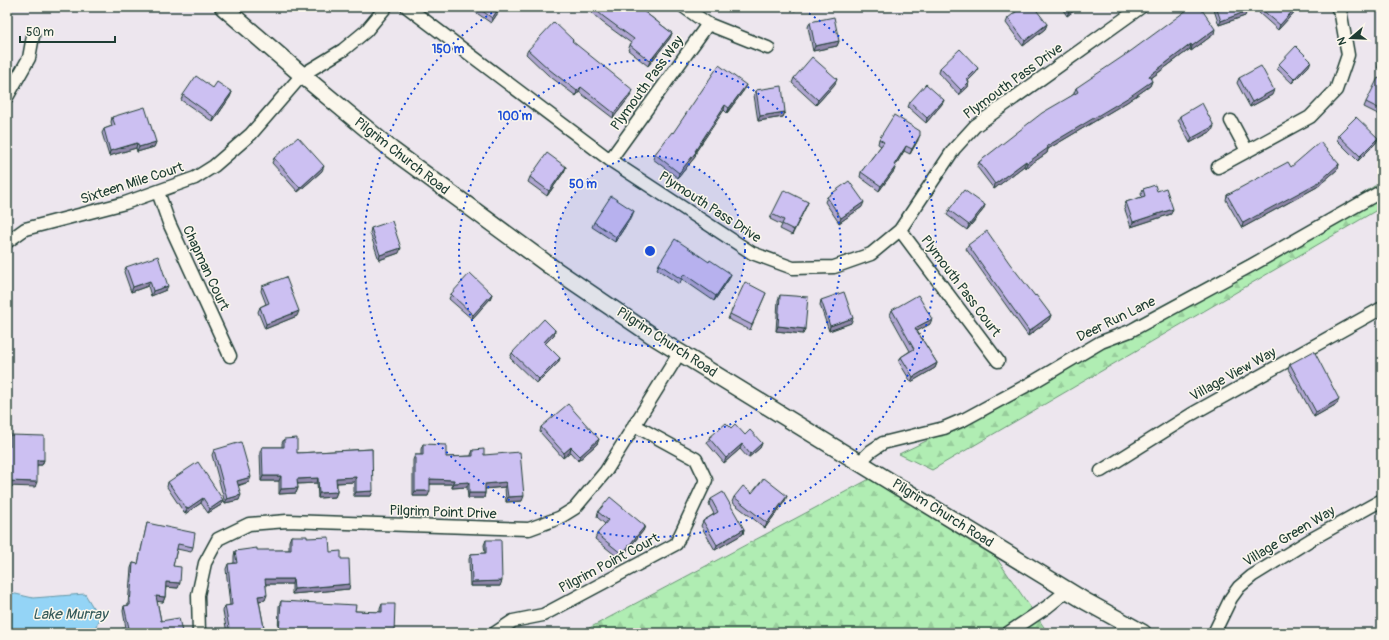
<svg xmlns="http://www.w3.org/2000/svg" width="1389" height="640" font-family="Pangolin,sans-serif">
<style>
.forest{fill:url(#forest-firs);stroke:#689574}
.water{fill:#94d4f6;stroke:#6598a8}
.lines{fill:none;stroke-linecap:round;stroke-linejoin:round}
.minor-casing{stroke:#1f3d34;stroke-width:15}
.tertiary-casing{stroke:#1f3d34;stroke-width:19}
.minor{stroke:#fbf7ec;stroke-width:12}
.tertiary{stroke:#fbf7ec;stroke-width:16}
.wall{fill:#afa5d0;stroke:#1f3d34}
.shaded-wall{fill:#8f86a9;stroke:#1f3d34}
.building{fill:#ccc0f2;stroke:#1f3d34}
.ring{fill:none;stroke:#1d4ed8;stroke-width:2;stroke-dasharray:2 4}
.labels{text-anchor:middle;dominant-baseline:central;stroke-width:3;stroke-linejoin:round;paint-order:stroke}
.street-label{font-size:14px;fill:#1f3d34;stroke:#fbf7ec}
.water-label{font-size:15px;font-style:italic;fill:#365b5b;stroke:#fbf7ec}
.centre{fill:#1d4ed8;stroke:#fbf7ec;stroke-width:2}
.ring-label{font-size:12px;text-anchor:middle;font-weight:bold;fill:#1d4ed8;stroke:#fbf7ec;stroke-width:3;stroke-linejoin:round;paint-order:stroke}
</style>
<defs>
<pattern id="forest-firs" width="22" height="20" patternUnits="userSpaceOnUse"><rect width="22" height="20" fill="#b0edb3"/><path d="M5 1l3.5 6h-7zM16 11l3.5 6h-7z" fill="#97cc9b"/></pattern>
</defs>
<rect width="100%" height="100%" fill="#ede6ee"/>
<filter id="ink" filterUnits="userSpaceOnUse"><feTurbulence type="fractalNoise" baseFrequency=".025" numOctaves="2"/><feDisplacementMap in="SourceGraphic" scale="8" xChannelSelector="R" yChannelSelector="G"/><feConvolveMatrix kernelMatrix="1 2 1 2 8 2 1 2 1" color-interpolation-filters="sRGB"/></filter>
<g filter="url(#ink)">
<path class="forest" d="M1382 181V207L932 470 899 454 1016 398 1135 320 1332 214Z
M879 474 982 537 1048 633H580Z"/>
<path class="water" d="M7 592 33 598 85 594 100 619 92 633H7Z"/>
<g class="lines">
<g class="minor-casing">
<path id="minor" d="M407 7 610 160 752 253 793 268 834 267 871 254 900 230 954 149 975 126 1141 7
M684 7 708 24 768 48
M7 97 29 58 33 36
M1231 121 1247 151
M610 160 708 24
M1218 167 1310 117 1336 90 1348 55 1341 15 1337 7
M158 192 169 223 230 356
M900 230 998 361
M7 242 25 229 125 203 195 178 214 166 251 134 302 75 343 50 366 31 386 7
M860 462 871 451 883 443 944 428 965 419 1035 381 1101 342 1130 331 1252 265 1382 191
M1101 471 1192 414 1382 308
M199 633 198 595 205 563 218 539 249 524 287 521 529 529 559 518 575 508 606 471 680 352
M495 633 513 621 543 615 676 544 706 480 696 459 634 425
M1008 633 1047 607 1068 590
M1214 633 1231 598 1239 587 1252 576 1310 540 1382 500"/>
</g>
<g class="tertiary-casing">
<path id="tertiary" d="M223 7 302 75 392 150 550 266 656 338 1085 601 1143 633"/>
</g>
<use href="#minor" class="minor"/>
<use href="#tertiary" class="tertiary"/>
</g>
<path class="wall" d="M468 7H502L491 23Z
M585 7H638L672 33 670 38 648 66 628 50 631 43 602 22Z
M790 7H797L795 11Z
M1061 7H1079L1067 16Z
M1213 7H1246L1245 16 1219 25Z
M1262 7H1299L1278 30 1259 13Z
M1379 7H1382V17Z
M1008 18 1047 24 1045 29 1023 46 1006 23Z
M810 22 839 41 837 46 813 51 808 27Z
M1214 34 1191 51 1190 49 1150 79 1152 81 1150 86 1127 102 1048 149 1047 153 1025 168 1024 166 994 189 977 167 979 162 1074 94V93L1076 88Z
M573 40 572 42 631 95 613 118 579 92 576 96 548 75 526 54 528 50Z
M1381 48 1382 68H1378L1379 53Z
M1279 64 1309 66 1292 83 1277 69Z
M940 68 976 73 968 81V87L959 95 939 73Z
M794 78 835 84 816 105 792 83Z
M1239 78 1272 95 1250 107 1237 83Z
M1382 80V116L1364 107 1366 102Z
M213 88 232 92 230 97 213 122 181 100 183 95Z
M744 90 727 113 724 110 696 151 695 157 678 178 653 159 655 154 673 133Z
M756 90 785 112 783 117 758 121 754 95Z
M944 100 942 104 926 123 908 107 910 102Z
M1180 116 1212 131 1190 143 1178 120Z
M112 117 156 142 154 147 137 152 136 148 109 156 102 133 104 129 112 126 111 122Z
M1338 135 1378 138 1376 143 1358 161 1337 140Z
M879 139 918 140 910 154 904 151 895 166 894 171 879 191 860 177 861 172 881 146 878 144Z
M274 158 322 171 298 192 272 163Z
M1339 164 1338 169 1317 187 1242 228 1226 200 1227 195 1291 167Z
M566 167 564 172 547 196 528 182 530 177Z
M1143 189 1171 214 1131 227 1124 207 1126 202 1142 197 1141 194Z
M827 197 862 207 839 223 825 202Z
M808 202 792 235 780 229 782 225 770 219 772 214Z
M985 205 983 210 967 230 947 215 949 210Z
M632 216 615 242 592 227 594 222Z
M371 228 399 253 379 260 370 233Z
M968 245 1035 296 1051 315 1049 320 1028 336 966 249Z
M659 264 729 279 714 301 682 279 679 284 657 269Z
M126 267 166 290 151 296 148 286 131 292 124 272Z
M262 286 297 316 265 329 258 312 260 307 266 304 261 291Z
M766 293 750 330 728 319 730 314Z
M451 294H492L490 299 472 319 449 299Z
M780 295 805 329 803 334 776 331 778 300Z
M821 300 851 323 829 331 820 305Z
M892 310 930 324 917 331 937 363 935 368 911 382 899 362 901 357 910 351 890 315Z
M555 330 554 335 545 343 560 358 558 363 537 384 510 358 512 353Z
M1290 364 1337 404 1314 417 1288 369Z
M541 427 599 439 597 444 578 461 570 452 563 458 540 432Z
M731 428 762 443 760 448 748 458 740 449 724 463 707 443 709 438Z
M10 435 44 460 42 465H37L35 487 8 446V440Z
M284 439 297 453 372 449 371 496H354V482L337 483V492L335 497 318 498 317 483 297 484 298 488 296 493 279 494V481H261L260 452 262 447H282V443Z
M423 444 446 457 471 456V455L473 450 484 455 522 501 506 502 505 487 485 489V493L484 498H468L467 487 452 488V484H430L428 496H413V460L415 455H421V449Z
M214 450 249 482 238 486 239 500 225 503 212 455Z
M168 482 223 500 221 505 208 513 201 503 185 514 167 487Z
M752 493 785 501 765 528 732 502 734 497Z
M711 499 744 529 743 534 715 550 701 526 703 521 714 514 709 504Z
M598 512 645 526 643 531 620 559 595 539 597 534 605 524 597 517Z
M147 523 193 547 191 552 177 549 173 566 178 588 166 587 165 597 163 602 157 601 161 621 182 633H121L122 629 126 628 123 611 124 606 128 605 131 568 133 563 138 564 146 528Z
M291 536 307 538 341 559 349 589 292 594V584H266L265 600 259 601 265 633H227L223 611 225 606 230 605 226 569 228 564 234 563V556L235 551 289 550V541Z
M486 540 500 586H470L469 559 471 554 485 553 484 545Z
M281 601 355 611 380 612V609L382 604 394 633H278L279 606Z"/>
<path class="shaded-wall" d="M500 7H502L491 23 492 18Z
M1074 7H1079L1067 16 1069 11Z
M1296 7H1299L1278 30 1280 25Z
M1247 11 1245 16 1219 25 1221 21Z
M1047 24 1045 29 1023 46 1025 41Z
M1215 29 1214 34 1191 51 1192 46Z
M672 33 670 38 648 66 650 61Z
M839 41 837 46 813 51 815 46Z
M1191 44 1190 49 1147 81 1149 76Z
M1311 61 1309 66 1292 83 1294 79Z
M1380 63H1382V68H1378Z
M978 68 976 73 965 84 967 79Z
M837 79 835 84 816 105 818 100Z
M1152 81 1150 86 1127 102 1048 149 1047 153 1025 168 1027 163 1047 146Z
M969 82 968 87 959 95 961 90Z
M746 85 744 90 727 113 729 108Z
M581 87 579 92 576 96 577 91Z
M633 90 631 95 613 118 614 113Z
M1274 90 1272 95 1250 107 1252 102Z
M232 92 230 97 213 122 214 117Z
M944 100 942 104 926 123 927 118Z
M725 105 724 110 693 156 695 151Z
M785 112 783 117 758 121 760 116Z
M1214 126 1212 131 1190 143 1192 138Z
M920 135 918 140 910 154 912 149Z
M1378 138 1376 143 1358 161 1360 156Z
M156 142 154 147 137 152 139 147Z
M137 143 136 148 109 156 110 151Z
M906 146 904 151 893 170 894 165Z
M696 152 695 157 678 178 679 173Z
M1026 161 1024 166 994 189 995 184Z
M1339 164 1338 169 1317 187 1242 228 1243 223Z
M324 166 322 171 298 192 300 188Z
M896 166 894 171 879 191 881 186Z
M566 167 564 172 547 196 549 191Z
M808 202 806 207 792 235 794 230Z
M864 202 862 207 839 223 841 218Z
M985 205 983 210 967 230 969 225Z
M1173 209 1171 214 1131 227 1133 222Z
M634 211 632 216 615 242 616 237Z
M401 248 399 253 379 260 380 255Z
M731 274 729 279 714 301 716 296Z
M150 281 148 286 131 292 133 287Z
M168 286 166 290 151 296 153 291Z
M492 294 490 299 472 319 473 315Z
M299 311 297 316 265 329 266 324Z
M1051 315 1049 320 1028 336 1029 331Z
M853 318 851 323 829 331 830 326Z
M932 319 930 324 914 333 915 328Z
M778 326 805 329 803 334 776 331Z
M555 330 554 335 542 347 544 342Z
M560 358 558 363 537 384 539 379Z
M937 363 935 368 911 382 913 377Z
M1339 399 1337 404 1314 417 1316 412Z
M599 439 597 444 578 461 580 456Z
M762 443 760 448 748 458 750 454Z
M742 444 740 449 724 463 726 458Z
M571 447 570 452 563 458 564 453Z
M37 460H44L42 465H36Z
M263 476H281L279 481H261Z
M251 477 249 482 235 486 237 481Z
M356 477 354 482 335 483 336 478Z
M318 478 317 483 296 484 297 479Z
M430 479 454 480 452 484H428Z
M7 481 37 482 35 487 7 486Z
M469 482 467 487 452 488 454 483Z
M506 482 505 487 483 489 485 484Z
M298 488 296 493 279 494 281 489Z
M373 491 371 496H354L356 492Z
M415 491H430L428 496H413Z
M337 492 335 497 318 498 319 493Z
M469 493H485L484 498H468Z
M241 495 239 500 225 503 227 499Z
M524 496 522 501 506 502 508 497Z
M787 496 785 501 765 528 767 523Z
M203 498 201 503 185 514 187 509Z
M223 500 221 505 208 513 210 509Z
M645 526 643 531 620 559 622 554Z
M744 529 743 534 715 550 717 545Z
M265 579H293L292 584H264Z
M502 581 500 586H470L472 582Z
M166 582 180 583 178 588 164 587Z
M350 584 349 589 292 594 294 589Z
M267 595 265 600 257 601 258 596Z
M156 596 165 597 163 602 154 601Z
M316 631 338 632V633H315Z"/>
<path class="building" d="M477 7H500L492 18Z
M592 7H638L672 33 650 61 630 45 634 39 604 17Z
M1022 7H1034L1047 24 1025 41 1008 18Z
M1066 7H1074L1069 11Z
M1191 7H1200L1215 29 1192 46 1191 44 1149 76 1152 81 1129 97 1047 146 1048 148 1027 163 1026 161 995 184 979 162 1042 113 1078 92 1076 88 1131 51Z
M1216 7H1246L1247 11 1221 21Z
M1262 7H1296L1280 25 1260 8Z
M834 17 839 41 815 46 810 22Z
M554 22 573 40 572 41 633 90 614 113 581 87 577 91 550 70 528 50Z
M1296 46 1311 61 1294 79 1279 64Z
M1381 48H1382V63H1380Z
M960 49 978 68 967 79 969 82 961 90 940 68Z
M812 57 837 79 818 100 794 78Z
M719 65 746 85 729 108 725 105 695 151 696 152 679 173 655 154 672 132 673 133Z
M1261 66 1274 90 1252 102 1239 78Z
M196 76 213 88 217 82 232 92 214 117 183 95Z
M1378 78 1382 80V110L1366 102Z
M926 84 944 100 927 118 910 102Z
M782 86 785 112 760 116 756 90Z
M1202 103 1214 126 1192 138 1180 116Z
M145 107 156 142 139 147 137 143 110 151 104 129 115 125 112 117Z
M894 115 920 131V135L912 149 906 146 894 165 896 166 881 186 861 172 884 142 879 139Z
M1356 117 1378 138 1360 156 1338 135Z
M298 137 324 166 300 188 274 158Z
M1320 142 1339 164 1319 182 1243 223 1227 195 1288 162 1291 167Z
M547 153 566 167 549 191 530 177Z
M849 181 864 202 841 218 827 197Z
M1155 185 1157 191 1166 188 1173 209 1133 222 1126 202 1145 196 1143 189Z
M784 190 808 202 794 230 782 224 784 220 772 214Z
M964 190 985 205 969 225 949 210Z
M611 196 634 211 616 237 594 222Z
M392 221 401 248 380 255 371 228Z
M987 231 1010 264 1035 296 1036 295 1051 315 1029 331 968 245Z
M675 239 709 262 710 260 731 274 716 296 684 274 681 279 659 264Z
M158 256 168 286 153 291 150 281 133 287 126 267Z
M470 273 492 294 473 315 451 294Z
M286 277 299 311 266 324 260 307 269 303 262 286Z
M745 282 766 293 752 325 730 314Z
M844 292 853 318 830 326 821 300Z
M780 295 808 297 805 329 778 326Z
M918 295 932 319 915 328 937 363 913 377 901 357 914 349 892 310Z
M544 319 555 330 544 342 560 358 539 379 512 353Z
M1314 351 1339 399 1316 412 1290 364Z
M568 404 599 439 580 456 571 447 564 453 541 427Z
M726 423 731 428 735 424 745 435 750 430 762 443 750 454 742 444 726 458 709 438Z
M10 435 44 436V460H37V482L7 481V446H10Z
M297 438V453L372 449 373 491 356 492V477L336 478 337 492 319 493 318 478 297 479 298 488 281 489V476H263L262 447H284V439Z
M241 442 251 477 237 481 241 495 227 499 214 450Z
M423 444 446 445V457L473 456V450L484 449V455L520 452 524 496 508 497 506 482 485 484V493H469V482L454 483V480L430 479V491H415V455H423Z
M198 462 223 500 210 509 203 498 187 509 168 482Z
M764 478 787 496 767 523 734 497 743 486 752 493Z
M723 492 744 529 717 545 703 521 718 512 711 499Z
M610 497 645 526 622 554 597 534 608 520 598 512Z
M147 523 195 533 193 547 178 544 173 566 181 567 180 583 166 582 165 597 156 596 161 621 179 618 182 632 179 633H123L122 629 129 628 124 606 130 605 133 563 138 564Z
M291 536H307V538L329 537 330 552 341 551V559H349L350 584 294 589 293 579H265L267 595 258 596 265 633H230L225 606 232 605 228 564 237 563 235 551 257 548V550H291Z
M486 540H501L502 581 472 582 471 554 486 553Z
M281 601 356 605 355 611 382 612V604H395L394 633H338V632L316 631V633H279Z"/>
</g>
<circle cx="650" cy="251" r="95" fill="#1d4ed8" fill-opacity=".12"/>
<g class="ring">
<circle cx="650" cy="251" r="95"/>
<circle cx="650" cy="251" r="191"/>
<path d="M799 7A286 286 0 1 1 501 7"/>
</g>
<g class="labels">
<g class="street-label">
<text transform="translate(1013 81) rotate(-36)">Plymouth Pass Drive</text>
<text transform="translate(647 83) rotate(-54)">Plymouth Pass Way</text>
<text transform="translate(402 156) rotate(38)">Pilgrim Church Road</text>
<text transform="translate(132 183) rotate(-18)">Sixteen Mile Court</text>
<text transform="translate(710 207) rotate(33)">Plymouth Pass Drive</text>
<text transform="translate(206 268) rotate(65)">Chapman Court</text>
<text transform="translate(961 286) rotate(53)">Plymouth Pass Court</text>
<text transform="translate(1116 319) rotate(-26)">Deer Run Lane</text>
<text transform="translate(667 342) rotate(33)">Pilgrim Church Road</text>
<text transform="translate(1233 374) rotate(-29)">Village View Way</text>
<text transform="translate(443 512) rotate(2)">Pilgrim Point Drive</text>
<text transform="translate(943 513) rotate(32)">Pilgrim Church Road</text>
<text transform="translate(1289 536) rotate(-31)">Village Green Way</text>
<text transform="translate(609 563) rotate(-28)">Pilgrim Point Court</text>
</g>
<g class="water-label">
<text x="70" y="614">Lake Murray</text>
</g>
</g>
<circle cx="650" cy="251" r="6" class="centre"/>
<g class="ring-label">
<text x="448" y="53">150 m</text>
<text x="515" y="120">100 m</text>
<text x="583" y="188">50 m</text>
</g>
<rect width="1389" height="640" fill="none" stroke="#fbf7ec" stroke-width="24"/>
<rect x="12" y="12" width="1365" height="616" fill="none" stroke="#1f3d34" stroke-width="1.5" filter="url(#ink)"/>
<g transform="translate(1351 38) rotate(251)" stroke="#fbf7ec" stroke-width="3" paint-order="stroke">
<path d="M0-3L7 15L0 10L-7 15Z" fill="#1f3d34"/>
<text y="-6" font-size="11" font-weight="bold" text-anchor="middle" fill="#1f3d34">N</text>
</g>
<path d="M20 36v6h95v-6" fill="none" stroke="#1f3d34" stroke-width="2"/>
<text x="26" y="36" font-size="12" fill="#1f3d34" stroke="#fbf7ec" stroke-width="3" paint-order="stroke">50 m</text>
</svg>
